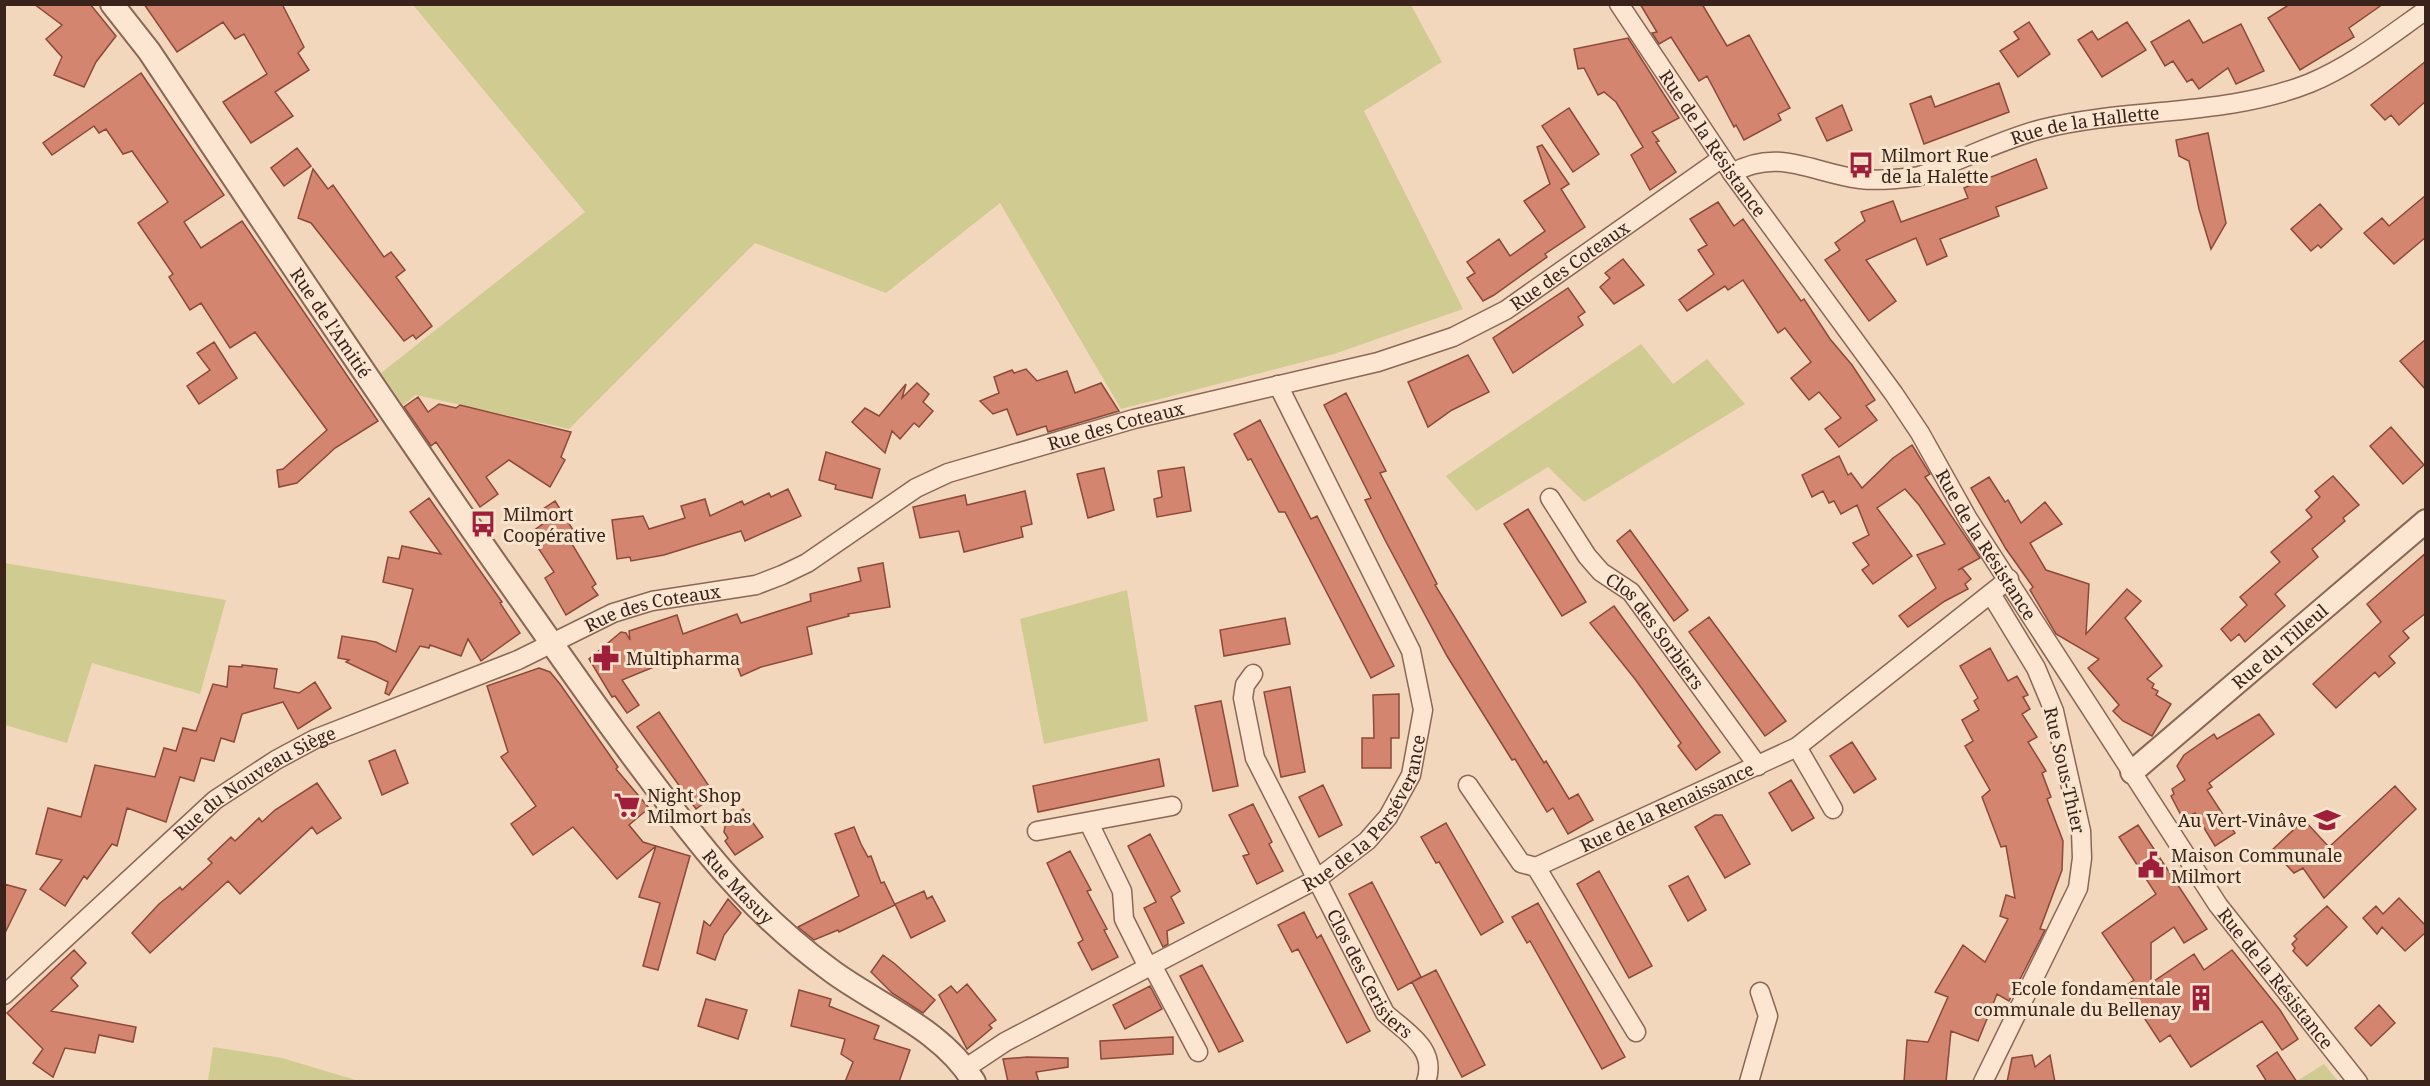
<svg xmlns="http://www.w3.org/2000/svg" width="2430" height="1086" font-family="'Noto Serif',serif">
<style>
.green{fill:#d0cb90}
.building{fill:#d3856f;stroke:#8c4938;stroke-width:1.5}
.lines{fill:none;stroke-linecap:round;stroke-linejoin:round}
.minor-casing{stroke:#8b6755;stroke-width:21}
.tertiary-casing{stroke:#8b6755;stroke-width:26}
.minor{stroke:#fce6d1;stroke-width:18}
.tertiary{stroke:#fce6d1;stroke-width:22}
.labels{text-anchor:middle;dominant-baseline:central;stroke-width:6;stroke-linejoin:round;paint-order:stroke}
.street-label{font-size:18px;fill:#39231b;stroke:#f8e3cd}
.poi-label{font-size:18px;fill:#39231b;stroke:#f8e3cd;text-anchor:start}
</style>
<rect width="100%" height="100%" fill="#f2d7bd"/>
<path class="green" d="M413 5H1411L1442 62 1364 111 1463 309 1334 354 1121 409 1000 203 886 293 755 243 569 429 416 395 403 405 381 373 585 212Z
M1641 344 1673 384 1707 359 1745 404 1584 502 1548 467 1476 511 1446 476Z
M4 563 226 600 200 694 92 663 67 743 5 725Z
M1127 590 1148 721 1044 744 1020 619Z
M213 1047 282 1058 359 1081H208Z
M2324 1064 2338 1081H2297Z"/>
<path class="building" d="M34 4H90L116 36 96 62 84 87 54 75 62 57 46 39 62 25Z
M144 4H282L304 47 298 53 309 70 275 92 293 116 251 143 223 102 267 74 244 34 235 39 223 22 177 52Z
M1640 4H1702L1727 46 1749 35 1790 108 1778 114 1781 120 1744 140 1736 125 1734 127 1707 76 1699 81 1671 37 1659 44 1652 33 1657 32Z
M2290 4H2383L2349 28 2354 37 2300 70 2268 18Z
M2189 20 2203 43 2241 24 2264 71 2236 84 2228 68 2199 89 2192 79 2187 82 2173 61 2165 66 2151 42Z
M2029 22 2050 54 2018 77 2000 51 2019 39 2014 32Z
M2127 22 2146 50 2102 77 2078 40 2092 31 2098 40Z
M1628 38 1679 118 1652 132 1659 141 1656 142 1676 172 1650 190 1631 155 1643 147 1616 102 1604 92 1598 95 1584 68 1578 69 1574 49Z
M2426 61V101L2399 125 2391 115 2385 120 2371 105Z
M141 73 224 195 184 222 201 248 242 221 378 421 335 448 297 483 279 487 277 470 283 469 327 430 255 332 230 348 201 303 190 310 169 277 173 274 138 223 168 202 132 151 123 154 106 129 99 133 94 126 52 155 43 143Z
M1999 83 2009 112 1924 144 1910 104 1931 96 1935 107Z
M1842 105 1852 130 1827 141 1816 118Z
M1569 108 1599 154 1573 172 1542 126Z
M2208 133 2226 223 2211 249 2199 209 2189 161 2179 156 2176 140Z
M1542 145 1569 184 1561 189 1585 227 1545 254 1547 257 1494 295 1483 301 1467 278 1475 273 1467 262 1499 239 1510 256 1545 231 1524 201 1550 184 1537 147Z
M297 148 311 166 284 186 271 168Z
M2036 159 2047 188 1996 207 1999 216 1940 239 1947 256 1927 265 1916 238 1866 260 1896 301 1869 321 1825 260 1840 250 1835 243 1865 221 1861 212 1893 201 1901 222 1968 198 1964 188Z
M313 169 328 189 333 185 384 257 391 252 405 270 396 277 432 326 416 339 413 335 404 341 311 223 298 218Z
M2426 195V237L2394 264 2364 233 2382 218 2389 226Z
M1718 202 1734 226 1743 219 1801 301 1804 299 1830 339 1852 365 1875 400 1866 406 1877 420 1839 447 1825 429 1841 418 1819 392 1809 400 1791 378 1811 362 1785 328 1778 333 1743 280 1728 290 1725 286 1687 311 1679 300 1714 274 1698 250 1707 245 1690 219Z
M2320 204 2342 229 2321 248 2318 245 2311 251 2291 229Z
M1623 259 1644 285 1614 304 1600 287 1610 278 1605 273Z
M1568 288 1585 312 1578 317 1583 325 1513 373 1493 338Z
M2426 339V390L2400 361Z
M214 342 237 378 199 404 187 386 210 370 197 353Z
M1468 355 1489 392 1452 410 1428 427 1408 382Z
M1026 369 1037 381 1067 371 1075 393 1101 383 1119 411 1048 432 1046 426 1017 435 1007 409 993 414 980 401 999 393 994 377 1012 370 1014 373Z
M917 383 929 394 923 402 933 411 919 427 914 423 900 439 892 431 885 453 852 422 865 408 879 416 906 384 902 398Z
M1346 393 1386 471 1380 473 1437 584 1435 585 1544 763 1546 761 1569 799 1578 794 1593 820 1568 834 1553 808 1547 812 1515 759 1512 760 1447 656 1385 540 1365 500 1371 498 1324 405Z
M418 397 428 412 439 404 456 408 460 405 571 432 561 457 565 460 550 487 509 460 486 477 498 494 480 507 436 442 431 446 404 407Z
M1260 420 1311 519 1317 516 1394 666 1371 678 1285 512H1279L1251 459 1248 460 1234 434Z
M2391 427 2424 465 2403 484 2370 446Z
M1912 445 1930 474 1925 477 1980 558 1958 570 1962 568 1971 579 1965 584 1968 589 1945 601 1908 627 1899 616 1936 588 1917 555 1945 544 1919 505 1905 489 1877 508 1912 556 1873 584 1862 570 1869 565 1853 543 1869 535 1857 505 1841 514 1834 501 1829 503 1823 491 1812 497 1802 475 1839 456 1848 475 1851 473 1862 488 1893 458Z
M826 452 880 469 872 498 835 489 836 485 819 480Z
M1184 467 1191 511 1157 517 1154 499 1162 497 1158 471Z
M1104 468 1114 510 1088 518 1077 474Z
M2333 476 2359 505 2343 518 2345 521 2312 549 2318 557 2275 594 2285 606 2245 642 2239 634 2231 641 2221 629 2247 605 2240 597 2280 562 2271 552 2312 517 2306 510 2320 497 2315 491Z
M1989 477 2005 502 2008 500 2021 523 2045 502 2062 524 2030 543 2046 570 2089 584 2086 634 2127 589 2141 601 2125 618 2162 666 2147 679 2154 684 2152 688 2158 691 2156 695 2171 704 2152 736 2123 721 2113 711 2119 705 2088 668 2099 659 2056 634 2030 590 2033 587 2006 549 1971 488Z
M788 489 801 516 745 541 741 531 664 555 631 561 630 557 617 559 612 520 643 516 649 529 685 518 681 506 705 499 710 516 742 501 744 505 769 493 771 497Z
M1025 491 1032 524 1021 527 1023 537 964 552 959 531 920 538 913 507 965 495 967 505Z
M429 498 502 602 500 603 520 633 481 661 468 639 461 656 430 645 429 648 420 646 389 695 385 693 388 682 346 662 349 660 338 658 342 636 376 642 396 652 413 589 383 582 388 557 399 559 402 546 441 554 410 512Z
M555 501 573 530 566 534 596 584 592 587 598 595 566 615 545 578 554 572 529 534 544 523 537 513Z
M1528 509 1586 602 1562 616 1504 524Z
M1630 530 1688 610 1674 621 1617 541Z
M2426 553V613L2403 631 2409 638 2389 656 2395 663 2379 677 2375 672 2336 708 2313 684 2381 622 2367 604Z
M883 563 890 607 848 614 849 616 807 627 812 654 761 667 741 676 734 658 711 667 707 655 672 667 671 663 662 666 661 664 622 680 639 705 627 713 615 696 612 697 589 659 621 632 626 633 630 640 629 631 677 615 683 634 737 614 741 623 811 601 810 594 861 581 858 568Z
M1614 606 1720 752 1696 770 1678 746 1681 743 1635 679 1590 623Z
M1709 617 1786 721 1765 736 1689 632Z
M1285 618 1290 644 1224 656 1220 630Z
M1990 648 2008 681 2017 676 2028 695 2023 697 2030 709 2022 714 2037 737 2028 742 2046 771 2042 773 2051 797 2047 799 2063 841 2062 870 2040 929 2045 930 2009 1001 1997 994 1978 1041 1951 1031 1946 1082H1904L1907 1040 1928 1042 1948 997 1935 992 1963 945 1985 962 2008 919 2000 916 2006 895 2015 898 2006 846 2001 847 1982 797 1990 790 1965 746 1973 741 1962 720 1979 710 1974 701 1978 698 1960 666Z
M242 665 277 669 274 688 299 693 315 682 331 708 298 729 283 702 242 714 234 742 221 738 214 761 201 758 194 781 180 777 166 822 127 808 117 846 112 844 87 879 84 876 65 906 40 889 62 860 36 854 48 808 81 817 95 765 155 777 164 748 176 751 183 728 196 731 213 684 227 687 229 666 242 667Z
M539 668 550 672 560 684 618 767 616 769 649 808 629 825 643 842 656 846 617 879 573 827 533 855 511 824 536 806 501 757 508 752 487 686Z
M1290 687 1305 772 1281 777 1264 692Z
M1399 694V738H1391V768H1362V738H1374L1373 695Z
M1221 701 1238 786 1213 791 1195 706Z
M659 712 715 795 696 809 637 727Z
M2259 714 2274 734 2209 783 2212 787 2207 790 2235 833 2215 846 2195 813 2183 819 2171 796 2174 794 2172 789 2185 780 2177 766 2184 755 2214 734 2217 739Z
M1852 742 1876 779 1854 793 1830 756Z
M395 750 408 783 382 795 369 761Z
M1159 759 1164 786 1038 812 1033 786Z
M1791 780 1814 818 1792 831 1769 793Z
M317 783 341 818 317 834 312 827 240 894 228 881 150 953 132 933 159 904 180 887 182 890 212 863 208 859 231 837 235 841 259 818 262 822 275 810Z
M1323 785 1342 825 1319 837 1299 797Z
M2395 786 2416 809 2324 898 2303 868 2294 873 2272 850 2304 820 2329 847Z
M1253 804 1272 842 1269 844 1283 871 1257 884 1243 856 1249 854 1229 815Z
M743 809 763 837 735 855 725 841 728 838 724 832 726 821Z
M1715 815H1722L1750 864 1725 878 1695 827Z
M1446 823 1503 922 1481 935 1439 862 1436 863 1421 837Z
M2138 825 2207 929 2184 943 2174 927 2151 943V983L2194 954 2204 970 2232 950 2280 1010 2298 1039 2282 1050 2262 1021 2191 1067 2170 1035 2160 1042 2124 987 2134 980 2102 933 2156 894 2119 837Z
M854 827 861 844 868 857 871 856 881 883 884 882 895 905 839 932 838 930 814 940 798 927 859 896 835 834Z
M1150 834 1180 891 1171 897 1184 923 1167 931 1168 944 1163 947 1144 908 1156 902 1128 846Z
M656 846 690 856 658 970 643 966 660 903 639 897Z
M1070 851 1091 890 1087 891 1107 929 1104 930 1118 957 1092 970 1078 943 1083 940 1047 863Z
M1599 871 1652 966 1629 978 1577 884Z
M1688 876 1706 910 1688 921 1669 886Z
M1372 882 1421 977 1398 990 1349 894Z
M4 884 26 890 4 935Z
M924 891 927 899 932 896 945 921 911 938 895 904Z
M2399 898 2426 926V932L2405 951 2382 927 2377 934 2363 918 2376 906 2383 914Z
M728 899 741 913 724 935 715 960 697 953 704 921 710 926Z
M1538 903 1625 1057 1602 1069 1530 941 1527 943 1512 917Z
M2327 906 2347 927 2307 966 2293 951 2295 948 2292 944 2297 939 2294 936Z
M1304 912 1317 938 1321 935 1370 1031 1347 1043 1298 949 1292 952 1278 925Z
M74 950 86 963 71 978 78 986 51 1011 136 1027 133 1042 99 1035 95 1053 65 1048 53 1077 33 1063 43 1049 7 1013Z
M883 955 895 964 935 1000 923 1013 892 993 871 972Z
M1202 965 1243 1041 1219 1052 1180 976Z
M1436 970 1485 1065 1462 1077 1412 982Z
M967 984 996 1020 989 1025 992 1028 967 1049 939 995 951 986 957 993Z
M1150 986 1162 1009 1125 1029 1113 1005Z
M799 990 831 999 829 1006 879 1026 874 1039 910 1050 899 1082H845L853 1062 841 1054 845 1039 791 1026Z
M706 999 747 1010 738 1039 698 1026Z
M2379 1005 2395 1023 2371 1046 2355 1028Z
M1173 1037V1054L1101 1059 1100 1041Z
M2277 1052 2297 1082H2267L2257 1066Z
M2032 1055 2035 1067 2050 1055 2055 1082H2007L2012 1058Z
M1027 1057 1068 1058V1067L1036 1072 1039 1082H1008L1003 1059Z"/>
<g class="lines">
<g class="minor-casing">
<g id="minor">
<path id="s1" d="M1619 4 1732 173 1894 394 1920 433 1968 519 2218 905 2358 1082"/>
<path id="s2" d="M1732 173C1779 147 1812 173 1860 179 1876 181 1898 179 1914 177 1925 176 1937 169 1948 164 1979 152 2010 137 2042 129 2130 107 2225 117 2310 83 2353 65 2389 36 2426 10"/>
<path id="s3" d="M1550 498 1587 556 1601 572 1631 592 1758 766"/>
<path id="s4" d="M1253 674 1245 685 1243 698 1255 758 1385 1013C1405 1032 1438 1048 1426 1082"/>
<path d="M1797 747 1833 809"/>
<path d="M1468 785 1521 863 1536 867 1636 1032"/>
<path d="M1089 823 1122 891 1124 919 1148 967"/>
<path d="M1037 831 1172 806"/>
<path id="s5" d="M1536 867 1797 747 2009 579"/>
<path d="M1152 965 1198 1052"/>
<path id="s6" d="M4 995 215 800 276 760 315 739 518 660 613 613 652 601 756 585 782 575 807 563 916 488 948 473 1134 419 1378 362 1453 337 1506 310 1722 158"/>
<path id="s7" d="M966 1068 1005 1042 1317 879 1367 841 1388 817 1411 775 1423 710 1411 651 1278 385"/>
<path d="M1749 1082 1768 1016 1760 992"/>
<path d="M1983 1082 2078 888 2082 858 2081 831 2054 711 2036 668 1991 594"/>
</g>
</g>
<g class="tertiary-casing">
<g id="tertiary">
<path id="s8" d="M112 4 149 51C263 222 377 393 494 561 563 659 631 759 707 852 744 897 786 938 833 972 880 1006 943 1030 974 1082"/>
<path id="s9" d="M2132 772 2426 521"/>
</g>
</g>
<use href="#minor" class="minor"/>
<use href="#tertiary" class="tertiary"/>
</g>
<defs>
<g id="bus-bare" transform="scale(2.07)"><path d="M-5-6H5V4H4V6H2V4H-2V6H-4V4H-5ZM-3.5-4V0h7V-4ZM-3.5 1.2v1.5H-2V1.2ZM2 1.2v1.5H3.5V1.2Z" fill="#9f1f3a" stroke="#f8e3cd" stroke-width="2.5" paint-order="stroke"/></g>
<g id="pharmacy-bare" transform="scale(2.07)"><path d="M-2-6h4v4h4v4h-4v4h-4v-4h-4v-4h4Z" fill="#9f1f3a" stroke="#f8e3cd" stroke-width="2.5" paint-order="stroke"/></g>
<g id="supermarket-bare" transform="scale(2.07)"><path d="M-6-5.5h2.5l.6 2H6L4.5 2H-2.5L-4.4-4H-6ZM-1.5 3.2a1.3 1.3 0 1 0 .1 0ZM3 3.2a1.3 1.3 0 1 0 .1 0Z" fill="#9f1f3a" stroke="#f8e3cd" stroke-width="2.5" paint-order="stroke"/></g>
<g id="school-bare" transform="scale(2.07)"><path d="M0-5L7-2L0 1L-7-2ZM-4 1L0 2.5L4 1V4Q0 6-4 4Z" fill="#9f1f3a" stroke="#f8e3cd" stroke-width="2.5" paint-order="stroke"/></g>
<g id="civic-bare" transform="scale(2.07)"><path d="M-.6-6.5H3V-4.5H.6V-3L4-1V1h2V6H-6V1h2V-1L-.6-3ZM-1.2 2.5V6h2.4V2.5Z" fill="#9f1f3a" stroke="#f8e3cd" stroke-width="2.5" paint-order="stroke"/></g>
<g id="building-bare" transform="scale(2.07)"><path d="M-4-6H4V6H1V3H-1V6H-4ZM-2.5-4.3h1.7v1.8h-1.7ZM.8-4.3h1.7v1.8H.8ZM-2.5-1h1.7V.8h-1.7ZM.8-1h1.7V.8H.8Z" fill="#9f1f3a" stroke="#f8e3cd" stroke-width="2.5" paint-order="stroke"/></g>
</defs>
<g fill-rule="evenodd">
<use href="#bus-bare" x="1861" y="165"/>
<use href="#bus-bare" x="483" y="524"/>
<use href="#pharmacy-bare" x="606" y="658"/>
<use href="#supermarket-bare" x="627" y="805"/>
<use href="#school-bare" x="2327" y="820"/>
<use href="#civic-bare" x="2151" y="865"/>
<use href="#building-bare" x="2201" y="998"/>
</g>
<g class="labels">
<g class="street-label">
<text stroke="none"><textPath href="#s2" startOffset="366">Rue de la Hallette</textPath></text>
<text stroke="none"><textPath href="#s1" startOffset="168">Rue de la Résistance</textPath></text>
<text stroke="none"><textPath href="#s6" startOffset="1758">Rue des Coteaux</textPath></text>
<text stroke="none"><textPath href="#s8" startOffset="387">Rue de l'Amitié</textPath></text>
<text stroke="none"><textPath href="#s6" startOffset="1272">Rue des Coteaux</textPath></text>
<text stroke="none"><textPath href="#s1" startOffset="654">Rue de la Résistance</textPath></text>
<text stroke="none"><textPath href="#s6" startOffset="768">Rue des Coteaux</textPath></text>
<text stroke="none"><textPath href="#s3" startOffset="171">Clos des Sorbiers</textPath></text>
<text stroke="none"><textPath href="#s9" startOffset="194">Rue du Tilleul</textPath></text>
<text transform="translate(2065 770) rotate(77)">Rue Sous-Thier</text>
<text stroke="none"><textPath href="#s6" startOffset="330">Rue du Nouveau Siège</textPath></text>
<text stroke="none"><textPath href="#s5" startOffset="144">Rue de la Renaissance</textPath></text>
<text stroke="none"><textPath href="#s7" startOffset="483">Rue de la Perséverance</textPath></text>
<text stroke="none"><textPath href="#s8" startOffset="1083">Rue Masuy</textPath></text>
<text stroke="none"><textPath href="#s4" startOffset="333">Clos des Cerisiers</textPath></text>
<text stroke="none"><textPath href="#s1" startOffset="1176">Rue de la Résistance</textPath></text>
</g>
<g class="poi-label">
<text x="1881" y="155">Milmort Rue<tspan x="1881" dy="21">de la Halette</tspan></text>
<text x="503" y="514">Milmort<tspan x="503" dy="21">Coopérative</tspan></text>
<text x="626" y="658">Multipharma</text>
<text x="647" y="795">Night Shop<tspan x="647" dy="21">Milmort bas</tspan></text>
<text x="2307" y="820" text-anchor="end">Au Vert-Vinâve</text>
<text x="2171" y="855">Maison Communale<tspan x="2171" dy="21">Milmort</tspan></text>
<text x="2181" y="988" text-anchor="end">Ecole fondamentale<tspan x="2181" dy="21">communale du Bellenay</tspan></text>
</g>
</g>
<rect width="2430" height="1086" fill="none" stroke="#39231b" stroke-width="12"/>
</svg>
